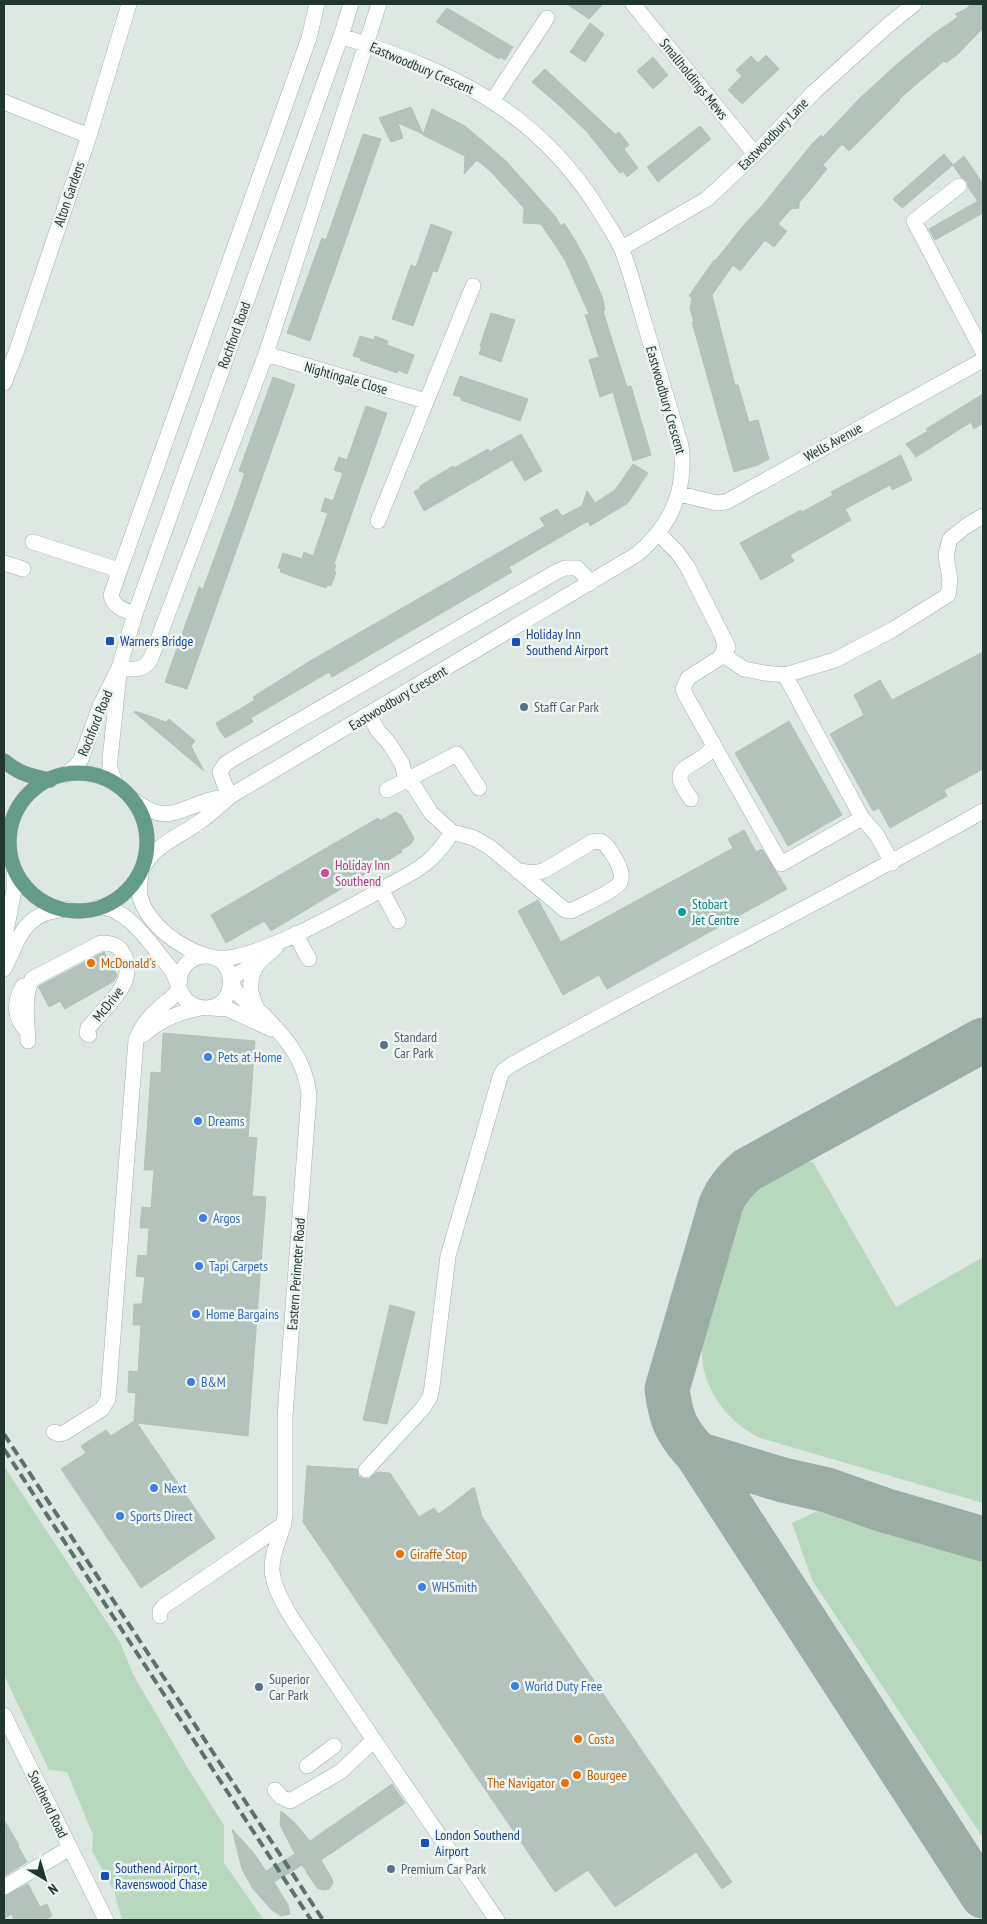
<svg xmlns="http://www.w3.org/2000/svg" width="987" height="1924" font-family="'PT Sans Narrow',sans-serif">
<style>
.green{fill:#b8d8be}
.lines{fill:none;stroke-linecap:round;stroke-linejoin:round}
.taxiway{stroke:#9cada6;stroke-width:45}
.building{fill:#b3c3bc;stroke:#b1c1b9}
.minor-casing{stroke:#a2afa9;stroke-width:16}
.major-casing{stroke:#bcc3c1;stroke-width:16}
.minor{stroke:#fff;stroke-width:15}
.major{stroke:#659b89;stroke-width:15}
.rail{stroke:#5a726a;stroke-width:4;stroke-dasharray:10 5;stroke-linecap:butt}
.transit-dot{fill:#1a4fb4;stroke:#eef5f1;stroke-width:2}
.service-dot{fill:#5c6f8a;stroke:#eef5f1;stroke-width:2}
.hotel-dot{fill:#d1479c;stroke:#eef5f1;stroke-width:2}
.culture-dot{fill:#0f9aa8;stroke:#eef5f1;stroke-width:2}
.food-dot{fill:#e8710a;stroke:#eef5f1;stroke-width:2}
.shop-dot{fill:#3f7fe0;stroke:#eef5f1;stroke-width:2}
.labels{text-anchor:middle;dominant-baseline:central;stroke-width:5;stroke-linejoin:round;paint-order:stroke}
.street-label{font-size:14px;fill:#21362f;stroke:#eef5f1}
.transit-label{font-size:14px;fill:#164399;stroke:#eef5f1;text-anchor:start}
.service-label{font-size:14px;fill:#4e5e75;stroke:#eef5f1;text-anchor:start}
.hotel-label{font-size:14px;fill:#b23c85;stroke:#eef5f1;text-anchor:start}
.culture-label{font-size:14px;fill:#0d838f;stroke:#eef5f1;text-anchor:start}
.food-label{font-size:14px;fill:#c56008;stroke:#eef5f1;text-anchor:start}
.shop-label{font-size:14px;fill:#366cbe;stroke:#eef5f1;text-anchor:start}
</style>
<rect width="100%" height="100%" fill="#dee8e3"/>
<path class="green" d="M813 1162 896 1307 983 1257V1503L760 1438C724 1420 699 1384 702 1343 703 1328 713 1307 717 1292 725 1267 732 1243 739 1219 750 1196 768 1171 794 1164 800 1163 807 1163 813 1162Z
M4 1466 120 1642 133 1674 187 1767 224 1825V1863L264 1920H122L114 1891 92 1851 93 1835 67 1772 49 1770 4 1675Z
M830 1505 983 1551V1838L812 1580 792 1523Z"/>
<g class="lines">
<path class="taxiway" d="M983 1040 747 1170C735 1180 727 1190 721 1204L667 1389C671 1420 676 1431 697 1454L983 1896
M697 1454 783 1480 827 1490 884 1510 983 1539"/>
</g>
<path class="building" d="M567 4H603L589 19Z
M971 4H983V28L958 54 946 63 944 61 899 99 900 100 849 151 842 144 823 165 827 169 799 203V208L791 209 778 224 787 231 774 247 765 240 740 271 733 265 712 295 735 385H738L749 422 758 420 769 459 758 465 734 472 692 322H694L690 309 692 298 689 296 714 260 715 261 743 226 761 207 811 145 821 135 823 137 860 98 895 66 933 34 958 17 955 14 966 9Z
M447 8 513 47 505 60 500 57 499 59 436 22Z
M590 23 604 34 585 62 570 52Z
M766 55 779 69 742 104 728 90 742 76 736 70 751 56 758 63Z
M653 57 668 75 653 89 637 71Z
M545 69 615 134 619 132 629 145 624 149 638 168 627 177 623 171 620 173 587 132 561 107 532 82Z
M411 107 423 134 398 123 403 138 391 142 379 118Z
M432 109 465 126 506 161 555 216 561 226 564 223 573 237 585 258 602 296 605 310 603 311 613 343 627 387 631 386 651 455 633 461 613 392 600 397 589 360 599 357 585 315 589 314 565 260 541 224 523 223 524 208 491 172 477 160 464 174 465 156 423 135Z
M700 126 711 139 658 182 647 167Z
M363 134 381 139 310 341 287 333 322 238 326 240Z
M944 154 953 165 902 208 893 199Z
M964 156 983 184V209L968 187 967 181 961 177 953 165Z
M978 201 983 213 935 240 929 229Z
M431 224 452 232 437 272 433 271 413 326 392 319 411 265 416 267Z
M491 313 515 320 501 362 479 354 482 346H480Z
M360 336 374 340 375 336 388 341 387 345 414 355 407 374 398 370 397 373 360 360 361 358 353 356Z
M460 376 528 399 520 421 461 400V397L453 395Z
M273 377 295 385 187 689 165 682 199 587 203 589 236 499 245 473 239 471Z
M983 394V423L974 429 971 422 916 457 906 444 928 431 926 429Z
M366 406 387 413 334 564 336 565 334 571 336 572 331 586 327 585 326 588 280 572 281 569 278 568 283 553 302 559 304 552 313 556 328 513 321 511 325 498 333 501 343 473 334 470 339 457 347 460Z
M521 434 542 471 525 481 512 460 424 511 414 492 420 488V486L453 466 454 468 488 449 489 452Z
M901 455 912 480 892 490 890 485 845 509 851 520 790 555 794 561 761 580 740 543 801 510 802 512 833 495 831 492Z
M633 464 648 473 628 503 590 526 588 521 509 567 512 572 332 677 329 672 251 718 253 722 225 738 220 731 216 723 255 700 253 697 310 661 545 526 540 518 557 509 562 516 582 506 587 491 595 503 615 490Z
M983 652V769L944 790 947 796 890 828 879 808 873 811 830 734 864 715 854 695 880 680 892 700Z
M135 711 166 722 169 719 195 741 191 746 204 771 134 712Z
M789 721 842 815 788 846 735 753Z
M395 812 401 815 414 838 411 844 401 850 402 852 271 931 264 921 226 943 211 915 378 818 380 821Z
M744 830 756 852 762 849 787 889 607 989 599 975 563 995 518 911 538 900 561 942 733 848 728 839Z
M104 952 117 975 114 981 65 1009 60 1001 49 1007 39 988V986Z
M163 1033 255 1041 248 1137 257 1138 252 1196 266 1197 248 1436 137 1423 215 1538 141 1588 61 1469 86 1453 81 1446 106 1430 111 1436 134 1421 136 1393 128 1392 129 1371 138 1372 141 1325H133L134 1304H142L145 1277 136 1276 138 1255 147 1256 149 1228H140L142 1207 151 1208 154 1170H144L147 1132 151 1072 161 1073Z
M390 1305 415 1312 387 1424 363 1420Z
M307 1466 357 1469 359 1477 364 1479H369L377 1472 390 1473 419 1517 434 1508 439 1514 474 1487 482 1517 732 1882 722 1889 696 1852 615 1907 588 1870 555 1892 303 1522Z
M392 1784 405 1803 321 1860 331 1877 333 1883 329 1889 323 1890 317 1888 302 1865 274 1882 288 1905 290 1914 281 1916 272 1910 253 1889 242 1869 232 1829 253 1852 266 1871 295 1854 280 1825 281 1811 294 1822 310 1841Z
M4 1820 19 1845 18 1846 27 1862 4 1876Z
M28 1884 40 1907 47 1904 52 1916 46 1919 47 1920H14L12 1914 4 1919V1896Z"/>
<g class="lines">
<g class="minor-casing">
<path id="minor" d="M633 4 755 154
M493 100 547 18
M4 102 89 136
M959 186 914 221 983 352
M622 248 707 199 755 154 814 92 886 27 914 4
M266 354 426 401
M4 383 17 350 89 136 129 4
M679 494 717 503 726 502 983 360
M378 521 473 286
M659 534 677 552 687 566 728 647
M33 542 119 570
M4 563 23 569
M135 614C124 610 113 607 111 595L309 38 317 4
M723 638 725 646 721 657 688 678 683 689 686 696 781 864 862 818
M725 652 729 659 744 669 764 673 785 675 835 660 892 630 948 595 950 580 946 555 950 539 966 526 983 516
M119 668C133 670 145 671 151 658L266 354 379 4
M785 675 862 818 877 835 892 863
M369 715 378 731 389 743 402 764 406 780 414 786 431 813 452 832 474 838 491 848 565 910 571 911C582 905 611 893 619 884 624 877 620 868 617 862 612 853 608 845 600 841L592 842 545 870 535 873 518 871
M65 775 77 765 81 759 100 706 119 668 135 614 341 36 351 4
M115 782 110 769V759L119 674
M387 790 457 754 479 788
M232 795 225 786 220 772 225 764 236 757 556 572 565 568H577L584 575 589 584
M691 799C687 793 680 784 680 778 679 763 711 761 713 743
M135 801C163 822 173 813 201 803 210 799 220 798 229 796
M145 864C158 844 179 836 198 823 210 815 221 804 232 795L636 555C670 527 687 490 681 446 668 401 654 356 641 311 635 291 630 270 622 250 616 235 605 221 597 207 533 107 449 71 341 36
M141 874C140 882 138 889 140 897 148 925 180 948 207 956
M381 889 398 921
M295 934 309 959
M4 942 14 890V871
M215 958C258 963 365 898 406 876 428 864 439 853 452 832
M4 969C21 935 23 913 66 909
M231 982C237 998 249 1002 260 1012 285 1036 305 1059 309 1095L285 1416V1515C283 1536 268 1556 273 1577 279 1606 310 1643 326 1669 382 1753 440 1836 497 1920
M231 982 236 975 260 961 276 947
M23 986C14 1001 14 1016 25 1029
M211 1008 228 1009 271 1029
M258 1010C248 993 248 976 260 961
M143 1035C159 1020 180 1012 201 1008
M28 1041C27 1021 23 998 32 979L101 943C112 943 119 945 124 955 138 983 104 1008 88 1028L87 1033 89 1035
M54 1432 59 1434 64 1433 102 1409 108 1399 136 1040C141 1028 148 1017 158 1009 164 1003 174 998 177 991 181 984 178 976 183 969 187 961 196 956 205 956 238 956 239 1006 207 1008 199 1008 191 1005 186 1000 178 991 177 978 171 969 153 948 128 906 98 907
M366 1470 423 1408 430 1397 432 1387 448 1256 500 1077 503 1071 511 1065C667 978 828 899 983 811
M160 1616V1611L164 1606 284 1524
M4 1715 106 1920
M307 1766 334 1746
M275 1790 281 1797 290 1801 340 1772 374 1740
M4 1887 70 1848"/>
</g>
<g class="major-casing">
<path id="major" d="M4 761C20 774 30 776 50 780
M9 842a69 69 0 1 1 138 0a69 69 0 1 1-138 0Z"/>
</g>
<use href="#minor" class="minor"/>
<use href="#major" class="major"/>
<path class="rail" d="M4 1434 323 1920
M4 1449 311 1920"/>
</g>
<g class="transit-dot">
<rect x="105" y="636" width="10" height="10" rx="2.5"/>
<rect x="511" y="637" width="10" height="10" rx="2.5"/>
<rect x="420" y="1838" width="10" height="10" rx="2.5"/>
<rect x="100" y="1871" width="10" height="10" rx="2.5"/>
</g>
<g class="service-dot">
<circle cx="524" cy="707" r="5"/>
<circle cx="384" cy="1045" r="5"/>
<circle cx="259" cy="1687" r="5"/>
<circle cx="391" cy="1869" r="5"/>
</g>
<circle class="hotel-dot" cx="325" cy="873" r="5"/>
<circle class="culture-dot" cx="682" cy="912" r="5"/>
<g class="food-dot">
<circle cx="91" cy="963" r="5"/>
<circle cx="400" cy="1554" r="5"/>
<circle cx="578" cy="1739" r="5"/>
<circle cx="577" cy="1775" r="5"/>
<circle cx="565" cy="1783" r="5"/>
</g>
<g class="shop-dot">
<circle cx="208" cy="1057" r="5"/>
<circle cx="198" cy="1121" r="5"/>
<circle cx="203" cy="1218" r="5"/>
<circle cx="199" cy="1266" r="5"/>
<circle cx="196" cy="1314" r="5"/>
<circle cx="191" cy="1382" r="5"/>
<circle cx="154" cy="1488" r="5"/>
<circle cx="120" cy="1516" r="5"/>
<circle cx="422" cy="1587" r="5"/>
<circle cx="515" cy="1686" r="5"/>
</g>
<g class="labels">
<g class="street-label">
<text transform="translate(422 68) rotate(23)">Eastwoodbury Crescent</text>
<text transform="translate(694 79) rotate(51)">Smallholdings Mews</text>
<text transform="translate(773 134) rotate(-46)">Eastwoodbury Lane</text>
<text transform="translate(69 194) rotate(-71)">Alton Gardens</text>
<text transform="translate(234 335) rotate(-70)">Rochford Road</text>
<text transform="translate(346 378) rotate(16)">Nightingale Close</text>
<text transform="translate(666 400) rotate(74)">Eastwoodbury Crescent</text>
<text transform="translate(833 442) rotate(-29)">Wells Avenue</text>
<text transform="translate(398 698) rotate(-31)">Eastwoodbury Crescent</text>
<text transform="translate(95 723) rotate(-68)">Rochford Road</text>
<text transform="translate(108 1004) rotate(-51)">McDrive</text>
<text transform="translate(296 1274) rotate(-86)">Eastern Perimeter Road</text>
<text transform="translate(48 1804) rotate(64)">Southend Road</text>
</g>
<g class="transit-label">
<text x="526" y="634">Holiday Inn<tspan x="526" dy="16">Southend Airport</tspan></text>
<text x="120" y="641">Warners Bridge</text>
<text x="435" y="1835">London Southend<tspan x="435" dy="16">Airport</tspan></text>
<text x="115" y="1868">Southend Airport,<tspan x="115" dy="16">Ravenswood Chase</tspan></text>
</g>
<g class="service-label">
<text x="534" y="707">Staff Car Park</text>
<text x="394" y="1037">Standard<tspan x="394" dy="16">Car Park</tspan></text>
<text x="269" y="1679">Superior<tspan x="269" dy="16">Car Park</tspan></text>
<text x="401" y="1869">Premium Car Park</text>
</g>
<g class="hotel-label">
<text x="335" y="865">Holiday Inn<tspan x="335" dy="16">Southend</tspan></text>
</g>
<g class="culture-label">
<text x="692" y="904">Stobart<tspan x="692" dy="16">Jet Centre</tspan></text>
</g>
<g class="food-label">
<text x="101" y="963">McDonald's</text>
<text x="410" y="1554">Giraffe Stop</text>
<text x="588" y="1739">Costa</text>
<text x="587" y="1775">Bourgee</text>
<text x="555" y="1783" text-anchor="end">The Navigator</text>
</g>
<g class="shop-label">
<text x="218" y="1057">Pets at Home</text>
<text x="208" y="1121">Dreams</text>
<text x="213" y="1218">Argos</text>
<text x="209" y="1266">Tapi Carpets</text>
<text x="206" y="1314">Home Bargains</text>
<text x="201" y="1382">B&amp;M</text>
<text x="164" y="1488">Next</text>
<text x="130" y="1516">Sports Direct</text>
<text x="432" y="1587">WHSmith</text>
<text x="525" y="1686">World Duty Free</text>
</g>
</g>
<rect width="987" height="1924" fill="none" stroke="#21362f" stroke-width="10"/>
<g transform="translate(45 1879) rotate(142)" stroke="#eef5f1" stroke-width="4" paint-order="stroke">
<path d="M0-4L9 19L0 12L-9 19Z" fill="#21362f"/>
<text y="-8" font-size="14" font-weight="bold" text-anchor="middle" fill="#21362f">N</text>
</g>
</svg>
